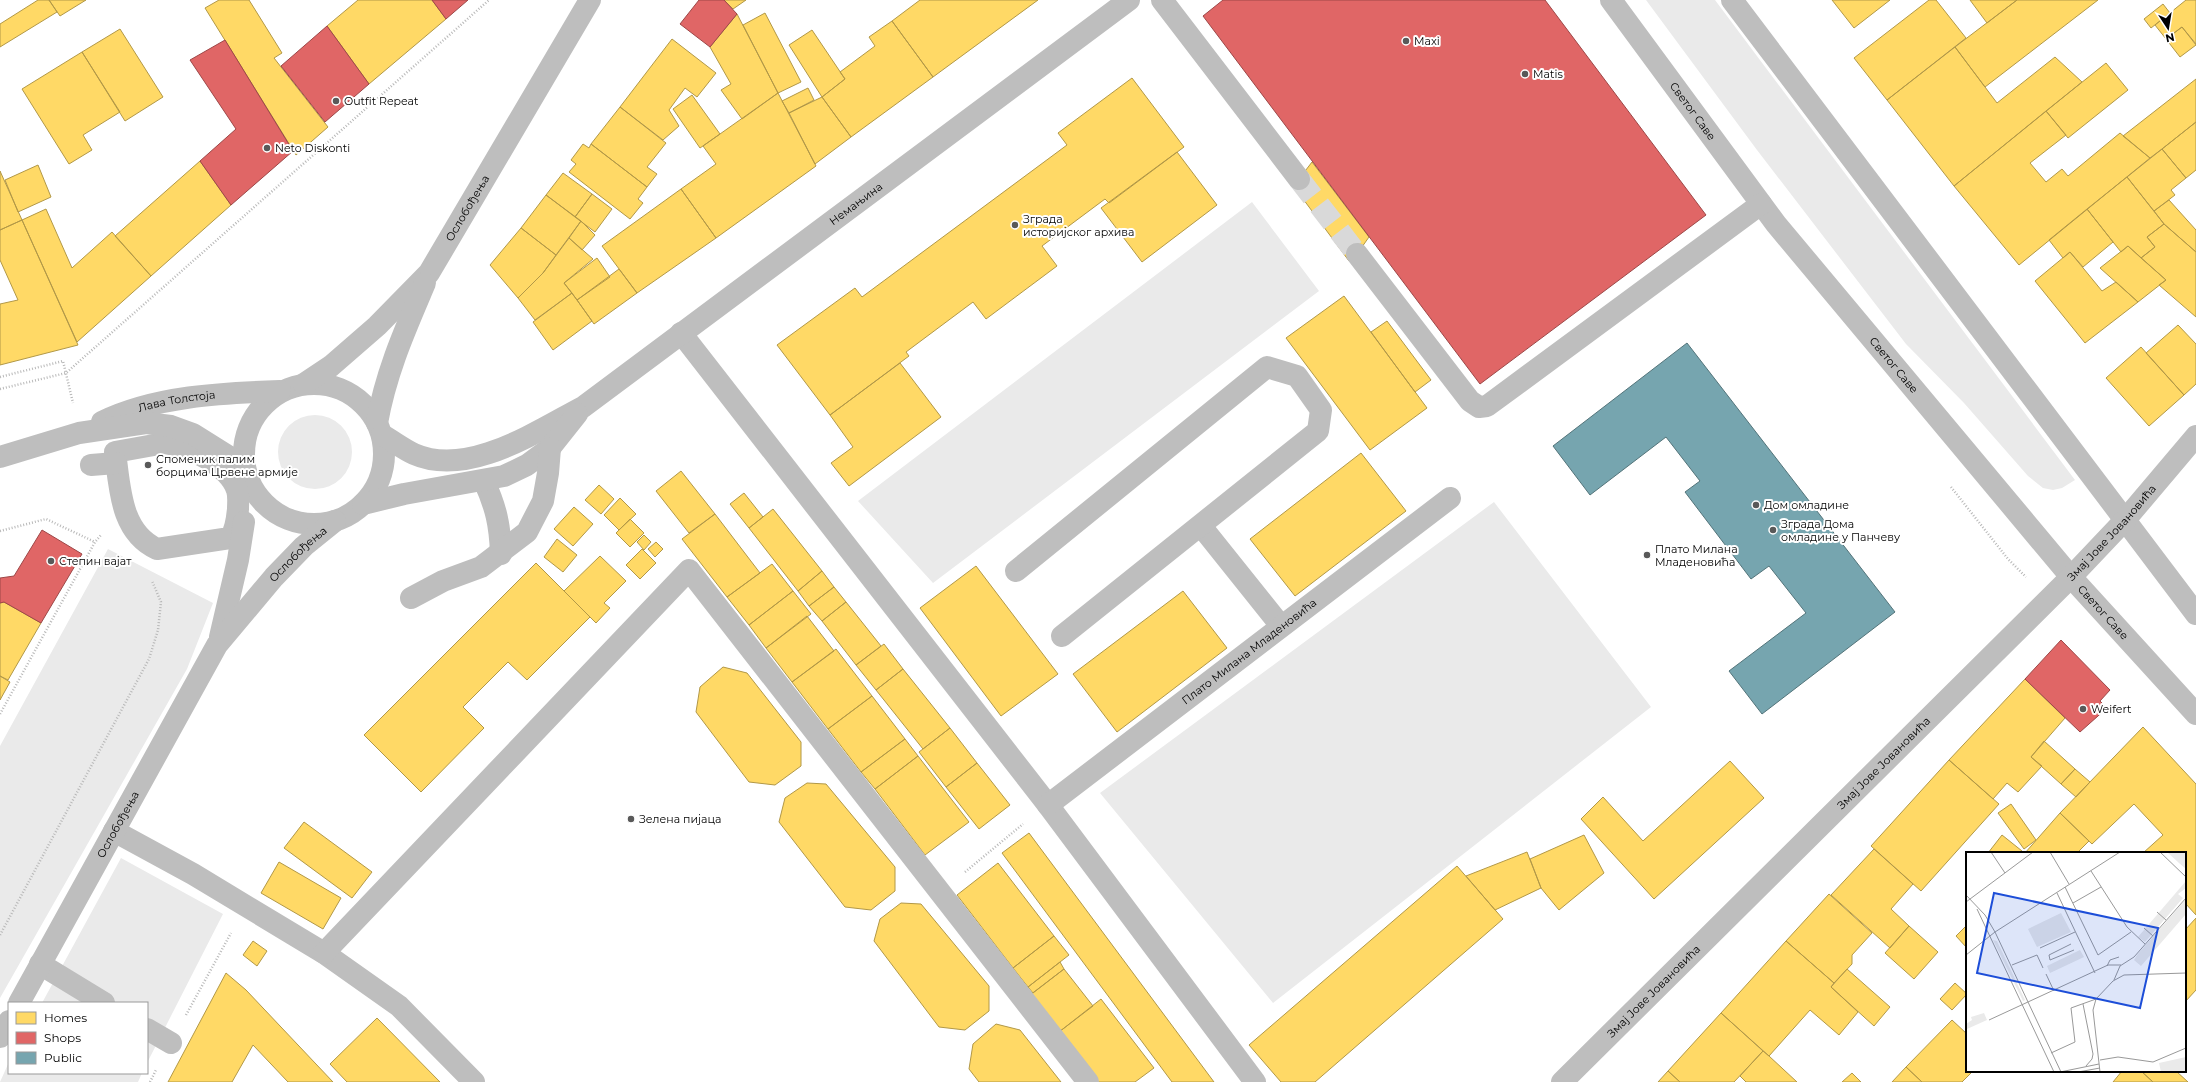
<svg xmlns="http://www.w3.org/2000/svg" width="2196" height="1082" font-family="Montserrat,sans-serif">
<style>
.green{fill:#eaeaea}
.homes{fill:#ffd966;stroke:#b29847}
.shops{fill:#e06666;stroke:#9d4747}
.public{fill:#76a5af;stroke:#53747a}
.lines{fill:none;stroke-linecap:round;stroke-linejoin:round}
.minor-tunnel{stroke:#d9d9d9;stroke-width:22;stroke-dasharray:22 11;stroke-linecap:butt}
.path{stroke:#b8b8b8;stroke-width:2.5;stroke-dasharray:1 2;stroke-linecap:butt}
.minor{stroke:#bebebe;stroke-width:22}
.poi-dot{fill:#595959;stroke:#fff;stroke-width:1.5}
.labels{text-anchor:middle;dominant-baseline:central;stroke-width:4;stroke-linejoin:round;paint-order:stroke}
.poi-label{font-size:11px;fill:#000;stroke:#fff;text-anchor:start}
.street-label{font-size:11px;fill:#000;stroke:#fff}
.inset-road{fill:none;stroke:#999;stroke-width:1}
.view{fill:#1d4ed8;fill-opacity:0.15;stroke:#1d4ed8;stroke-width:2}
.inset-edge{fill:none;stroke:#000;stroke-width:2}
</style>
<rect width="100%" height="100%" fill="#fff"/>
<path class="green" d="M1646 0H1715L2075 480 2062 488 2053 490 2043 488 2028 476 1964 403 1906 344 1757 150Z
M1252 202 1319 291 933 583 858 501Z
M278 452a37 37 0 1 1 74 0a37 37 0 1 1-74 0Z
M1494 502 1651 707 1273 1003 1100 793Z
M108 549 213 603 187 669 0 998V746Z
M121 858 223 914 147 1063V1003H42Z
M9 1062V1073H142L138 1082H0Z"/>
<path class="homes" d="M38 0H49L57 12 0 47V24Z
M49 0H86L60 16Z
M219 0H249L282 53 274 58 328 127 296 155 205 8Z
M358 0H432L446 19 369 84 327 26Z
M724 0H746L733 9Z
M920 0H1038L933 77 892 21Z
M1832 0H1890L1854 28Z
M1929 0H1936L1966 38 1887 100 1854 58Z
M1970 0H2017L1987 23Z
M2017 0H2098L1985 87 1955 47Z
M2186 0H2196V44L2182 27 2166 39 2155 25Z
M2163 4 2170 13 2151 28 2144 19Z
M765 13 801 82 778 93 743 25Z
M737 14 778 93 742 119 721 90 731 84 710 47Z
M892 21 933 77 851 137 822 97 845 79 840 72 875 46 869 37Z
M2182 27 2196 45 2180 57 2166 39Z
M120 29 163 97 125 121 82 52Z
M812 30 845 79 822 97 789 45Z
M672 39 716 73 697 97 685 88 669 110 679 126 663 140 620 107Z
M1955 47 1997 103 2055 57 2082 82 1954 186 1887 100Z
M82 52 120 112 83 135 92 150 69 164 22 89Z
M2106 63 2128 90 2068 138 2046 111Z
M1132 78 1184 147 1109 203 1105 199 1042 246 1057 266 986 319 973 302 906 352 909 356 830 415 777 345 855 288 862 297 1067 145 1058 133Z
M2196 79V122L2162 149 2150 158 2123 136Z
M808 88 814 100 789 113 782 101Z
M778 93 816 166 716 238 681 189 716 164 703 146Z
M692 95 720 134 700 148 673 109Z
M822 97 851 137 815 164 789 113Z
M620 107 666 143 647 167 657 174 647 187 591 144Z
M2046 111 2066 135 2030 163 2046 182 2062 169 2068 176 2120 133 2150 158 2019 265 1954 186Z
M2196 122V170L2186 178 2162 149Z
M583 144 589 148 591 144 647 187 638 199 643 203 630 219 569 172 576 164 571 160Z
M2162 149 2186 178 2171 190 2175 195 2154 211 2127 177Z
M1177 152 1217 205 1142 262 1101 208Z
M200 161 231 205 151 276 115 236Z
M1312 162 1369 237 1357 254 1349 261 1292 184 1299 179Z
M38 165 51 197 18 212 5 180Z
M0 171 22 220 0 230Z
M563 173 592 194 575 217 546 195Z
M2127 177 2164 224 2147 237 2155 247 2141 258 2128 246 2121 252 2087 209Z
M681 189 716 238 637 293 602 246Z
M592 194 612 209 595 232 575 217Z
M546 195 581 221 556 255 521 228Z
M2169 200 2196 230V252L2164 224 2154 211Z
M46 209 72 268 112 232 151 276 77 342 22 220Z
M2087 209 2113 242 2083 267 2070 252 2063 258 2049 240Z
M22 220 78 345 0 365V304L18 300 0 260V230Z
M581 221 595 235 582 250 569 238Z
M2164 224 2196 252V317L2159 285 2166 280 2141 258 2155 247 2147 237Z
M521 228 556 255 543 273 518 298 490 265Z
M569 238 593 259 564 283 572 293 535 320 518 298 543 273Z
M2128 246 2166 280 2138 302 2100 268Z
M2070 252 2102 291 2116 282 2138 302 2085 343 2035 281Z
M597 258 610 277 577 300 564 283Z
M619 269 637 293 594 324 577 300Z
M572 293 592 321 553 350 533 322Z
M1344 296 1427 408 1370 450 1286 338Z
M1387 321 1431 380 1415 392 1371 332Z
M2178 325 2196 344V384L2184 395 2146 353Z
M2141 347 2184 395 2149 426 2106 378Z
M900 363 941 417 849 486 831 463 853 447 830 415Z
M1361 453 1406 511 1295 596 1250 539Z
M681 471 715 514 689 533 656 491Z
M599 485 614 499 601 514 585 500Z
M744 493 763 517 749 528 730 504Z
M620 498 636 514 619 530 604 515Z
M574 507 593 524 573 546 554 529Z
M773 509 822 571 798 591 749 528Z
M715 514 760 573 727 597 682 539Z
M630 519 644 533 630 547 616 533Z
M644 535 651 542 644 550 637 542Z
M557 539 577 555 563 572 544 557Z
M656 542 663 549 655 557 648 549Z
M642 549 656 563 640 579 626 565Z
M600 556 626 581 604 603 610 608 596 623 564 591Z
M536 563 590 617 527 680 508 662 463 707 484 728 421 792 364 735Z
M772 564 793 591 749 625 727 597Z
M976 566 1058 674 1001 716 920 608Z
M822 571 834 587 809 606 798 591Z
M834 587 846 602 822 621 809 606Z
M793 591 811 614 766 648 749 625Z
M1183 591 1227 648 1117 732 1073 674Z
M4 602 41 623 8 680 0 676V603Z
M846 602 881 646 856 665 822 621Z
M807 616 834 651 792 682 766 648Z
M884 644 903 669 876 690 856 665Z
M836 649 872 696 828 729 792 682Z
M723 667 747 673 801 742V766L775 785 749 782 696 712 700 687Z
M903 669 950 728 923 749 876 690Z
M0 676 10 682 0 700Z
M2025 679 2065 718 2031 757 2042 766 2018 792 2007 783 1993 799 1949 760Z
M872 696 905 739 861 772 828 729Z
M2143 727 2196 784V915L2185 903V853H2143L2163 835 2134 804 2092 844 2060 813Z
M950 728 977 763 946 787 919 752Z
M905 739 918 756 875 789 861 772Z
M2044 741 2075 769 2061 784 2031 757Z
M918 756 969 822 925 855 875 789Z
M1949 760 1999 804 1921 891 1871 846Z
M1730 761 1764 798 1654 899 1581 819 1603 797 1643 841Z
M977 763 1010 805 979 829 946 787Z
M2075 769 2090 782 2076 797 2061 784Z
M807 783 826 784 895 867V891L871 910 845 907 779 822 785 798Z
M2011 804 2036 840 2024 849 1998 813Z
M2060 813 2089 841 2077 853H2025Z
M304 822 372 872 352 898 284 848Z
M1029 833 1214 1082H1172L1002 853Z
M1584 835 1604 873 1559 910 1541 888 1530 859Z
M2002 835 2022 851 2021 853H1988Z
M1874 849 1913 884 1891 909 1909 926 1890 948 1831 895Z
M1527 852 1541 888 1495 910 1466 876Z
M279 862 341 898 323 929 261 893Z
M998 863 1054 936 1013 968 957 895Z
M1457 866 1503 919 1315 1082H1281L1249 1045Z
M1829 894 1872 933 1852 955V964L1834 983 1786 941Z
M901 903 921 904 989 986V1011L965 1030 939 1027 874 941 880 919Z
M2196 918V990L2185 1002V930Z
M1967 925V948L1956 936Z
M1909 926 1938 952 1914 979 1885 953Z
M1054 936 1069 955 1028 987 1013 968Z
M253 941 267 951 257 966 243 955Z
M1786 941 1834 983 1831 987 1858 1012 1839 1035 1810 1010 1769 1056 1721 1013Z
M1060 962 1064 969 1033 993 1028 987Z
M1064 969 1093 1006 1059 1032 1030 995Z
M1847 969 1890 1007 1874 1026 1831 987Z
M226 973 246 990 333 1082H288L253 1045 232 1082H168Z
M1955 983 1967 994 1952 1010 1940 999Z
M1101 999 1154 1068 1135 1082H1098L1059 1032Z
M1721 1013 1763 1051 1734 1082H1680L1668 1071Z
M377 1018 440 1082H347L330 1064Z
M1952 1020 1967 1034V1071H1973L1962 1082H1922L1906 1067Z
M996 1024 1020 1030 1061 1082H979L969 1069 973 1044Z
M1763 1051 1769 1056 1797 1082H1746L1740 1076Z
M1906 1067 1922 1082H1892Z
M1668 1071 1680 1082H1658Z
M2122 1071H2141L2153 1082H2113Z
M2141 1071H2176L2188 1082H2153Z
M1852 1073 1861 1082H1842Z"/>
<path class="shops" d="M432 0H468L446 19Z
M699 0H724L737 14 710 47 680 24Z
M1223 0H1545L1706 215 1480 384 1203 16Z
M327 26 369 84 325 122 281 66Z
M225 40 293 151 231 205 200 161 236 129 190 60Z
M42 530 82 554 41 623 4 602 0 603V578L14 576Z
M2061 640 2110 690 2100 701 2107 708 2080 732 2025 679Z"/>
<path class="public" d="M1687 343 1895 612 1762 714 1729 671 1806 613 1769 566 1751 579 1685 492 1700 481 1666 437 1590 495 1553 446Z"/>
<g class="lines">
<path class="minor-tunnel" d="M1299 179 1357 254"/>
<path class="path" d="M0 377 63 361 73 403
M0 389 66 373 489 0
M1951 487 2008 559 2026 577
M0 531 46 519 95 542
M0 714 95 542 101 535
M965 872 1023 824
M0 935 149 659 158 630 161 602 152 581
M186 1015 231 933
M150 1082 156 1070"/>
<g class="minor">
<path d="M1162 0 1299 179"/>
<path id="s1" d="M1611 0 1776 224 2071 577 2196 714"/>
<path d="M1732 0 2196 614"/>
<path d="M1357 254 1470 401 1479 407 1487 406 1761 204"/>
<path d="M681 333 1048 805 1255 1082"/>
<circle cx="314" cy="454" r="70"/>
<path id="s2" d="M304 384 331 366 377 326 429 273 590 0"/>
<path id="s3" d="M102 422C155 396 222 393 280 391"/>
<path d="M377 423C386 372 405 330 425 283"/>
<path id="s4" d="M382 435C393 441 403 449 414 454 468 478 537 431 583 407L1129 0"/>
<path d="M165 443C189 446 229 466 237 490 239 496 238 503 238 509 237 519 236 530 230 538L157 549C120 532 120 487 115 452Z"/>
<path d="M0 457 79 433 146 423 171 426 193 434 244 466"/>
<path d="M91 465 116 463"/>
<path d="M484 481C496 507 500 525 501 554"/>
<path d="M363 504 404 494 504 476 527 465 550 448 577 414"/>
<path d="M1201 526 1281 626"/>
<path d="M1016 571 1267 367 1297 376 1321 410 1318 431 1062 636"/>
<path d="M411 598 443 581 481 567 527 532 543 501 548 473 550 448"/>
<path d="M220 637 238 560 244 522"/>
<path id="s5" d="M1048 805 1450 498"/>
<path d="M114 831 193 874 324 953 399 1006 474 1082"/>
<path d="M324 953 689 570 1088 1082"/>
<path d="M40 964 104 1003"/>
<path id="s6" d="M19 1003 217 645 274 577 304 546 335 521"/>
<path d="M147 1029 171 1043"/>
<path d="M0 1037 9 1021"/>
<path id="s7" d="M1562 1082 2071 577 2125 520 2196 436"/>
</g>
</g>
<g class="poi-dot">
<circle cx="1406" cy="41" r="4"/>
<circle cx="1525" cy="74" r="4"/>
<circle cx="336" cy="101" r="4"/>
<circle cx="267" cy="148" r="4"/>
<circle cx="1015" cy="225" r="4"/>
<circle cx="148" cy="465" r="4"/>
<circle cx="1756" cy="505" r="4"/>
<circle cx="1773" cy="530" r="4"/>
<circle cx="1647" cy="555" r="4"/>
<circle cx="51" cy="561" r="4"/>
<circle cx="2083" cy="709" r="4"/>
<circle cx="631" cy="819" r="4"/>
</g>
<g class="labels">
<g class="poi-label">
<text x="1414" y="41">Maxi</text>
<text x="1533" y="74">Matis</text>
<text x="344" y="101">Outfit Repeat</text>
<text x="275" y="148">Neto Diskonti</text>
<text x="1023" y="219">Зграда<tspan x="1023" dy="13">историјског архива</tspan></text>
<text x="156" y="459">Споменик палим<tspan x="156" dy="13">борцима Црвене армије</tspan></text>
<text x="1764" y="505">Дом омладине</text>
<text x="1781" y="524">Зграда Дома<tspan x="1781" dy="13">омладине у Панчеву</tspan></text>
<text x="1655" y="549">Плато Милана<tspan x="1655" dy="13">Младеновића</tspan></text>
<text x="59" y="561">Степин вајат</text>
<text x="2091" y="709">Weifert</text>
<text x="639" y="819">Зелена пијаца</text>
</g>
<g class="street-label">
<text stroke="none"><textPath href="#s1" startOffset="138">Светог Саве</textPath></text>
<text stroke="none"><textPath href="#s4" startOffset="559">Немањина</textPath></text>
<text stroke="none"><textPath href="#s2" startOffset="243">Ослобођења</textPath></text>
<text stroke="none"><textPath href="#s1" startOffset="462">Светог Саве</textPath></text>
<text stroke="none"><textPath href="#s3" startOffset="78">Лава Толстоја</textPath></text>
<text stroke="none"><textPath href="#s7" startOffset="777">Змај Јове Јовановића</textPath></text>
<text stroke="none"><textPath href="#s6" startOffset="531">Ослобођења</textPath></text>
<text stroke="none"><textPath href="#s1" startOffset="786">Светог Саве</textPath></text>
<text stroke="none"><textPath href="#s5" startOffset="253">Плато Милана Младеновића</textPath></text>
<text stroke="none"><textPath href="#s7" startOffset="453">Змај Јове Јовановића</textPath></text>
<text stroke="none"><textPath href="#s6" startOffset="204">Ослобођења</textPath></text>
<text stroke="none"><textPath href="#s7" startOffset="129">Змај Јове Јовановића</textPath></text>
</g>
</g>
<g transform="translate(1966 852)">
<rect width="220" height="220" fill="#fff"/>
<path d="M201 0H220V17L213 11ZM220 29V36L212 42 217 46 179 90 172 85ZM220 47V62L175 114 168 108 171 103ZM95 61 105 80 71 95 62 77ZM27 88 31 89 59 148 57 149ZM114 98 118 105 84 121 81 114ZM18 161 21 168 1 177 0 172 6 168 5 165ZM220 205V220H195L193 211Z" fill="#eaeaea"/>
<path class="inset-road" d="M25 0 39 21M84 0 103 32M194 0 220 25M125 19 161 75 179 92M99 35 132 103 165 80M91 41 129 121M0 43 19 63 29 80 95 220M0 50 67 0M107 51 135 35M11 57 88 220M191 60 200 68M178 76 187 84M105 92 83 103 84 108 108 98M74 96 109 80M0 103 29 80 154 0M46 113 71 103 77 116M141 114 144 108 153 105M80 122 88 139M148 128 154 114 168 105 220 46M117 152 127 202 126 207 120 214M23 168 142 113H155M85 201 109 190 105 156 130 147M134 208 152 205 187 210 220 196M94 220 133 212M112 220 134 216M134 220 127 158 130 147 147 129 158 123 220 121"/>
<path class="view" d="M28 41 192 76 174 156 11 121Z"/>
<rect width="220" height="220" class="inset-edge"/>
</g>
<rect x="8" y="1002" width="140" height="72" fill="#ffffff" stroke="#999999"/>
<rect x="16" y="1012" width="20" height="12" fill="#ffd966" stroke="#999999"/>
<text x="44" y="1022" font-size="12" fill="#000000">Homes</text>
<rect x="16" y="1032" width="20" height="12" fill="#e06666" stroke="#999999"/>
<text x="44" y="1042" font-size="12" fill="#000000">Shops</text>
<rect x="16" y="1052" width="20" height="12" fill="#76a5af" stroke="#999999"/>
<text x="44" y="1062" font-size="12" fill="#000000">Public</text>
<g transform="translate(2168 28) rotate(168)" stroke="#ffffff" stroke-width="3" paint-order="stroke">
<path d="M0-3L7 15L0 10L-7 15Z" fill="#000000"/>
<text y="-6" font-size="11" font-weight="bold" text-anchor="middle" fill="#000000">N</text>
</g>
</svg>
